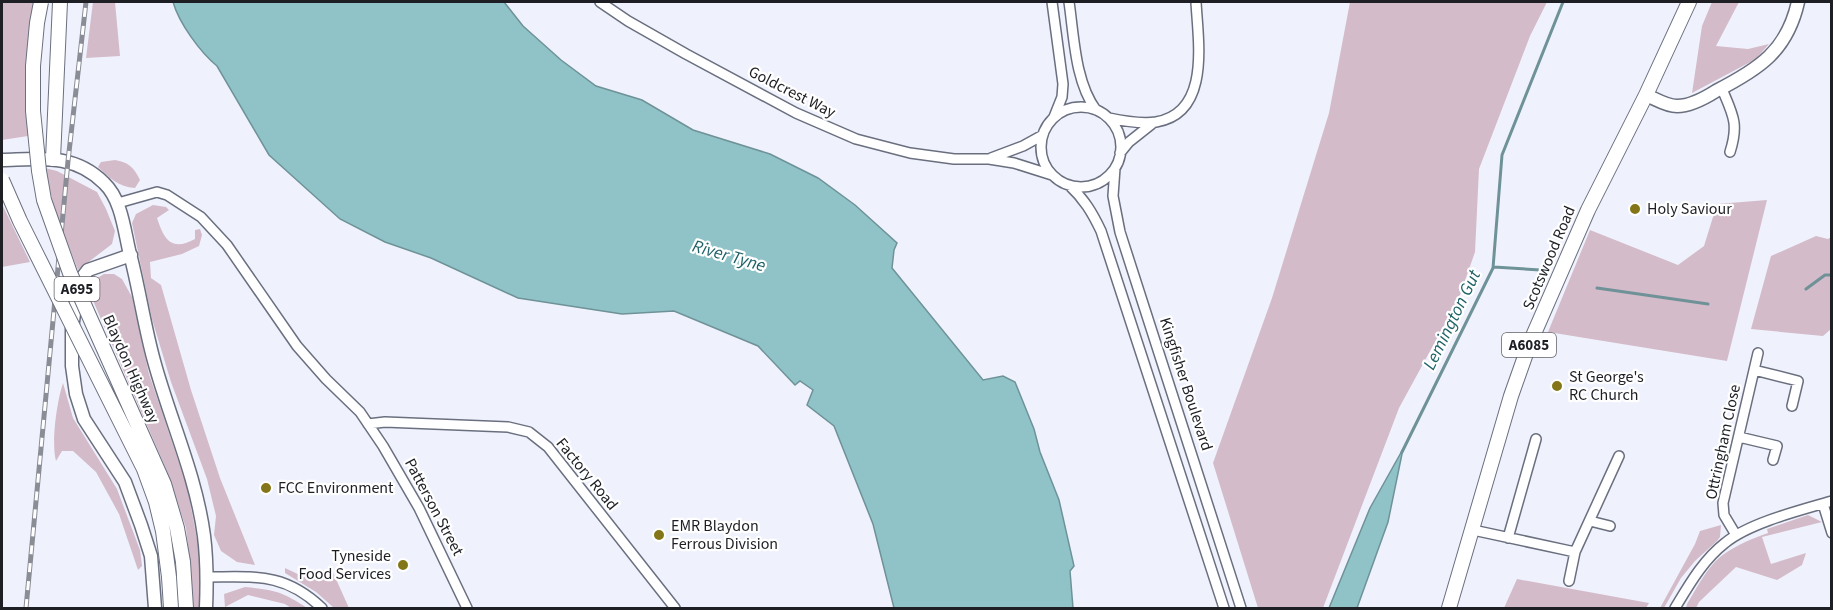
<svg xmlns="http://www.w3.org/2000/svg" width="1833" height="610" font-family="'Source Sans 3',sans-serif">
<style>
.green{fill:#d4bbc9}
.water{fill:#90c3c8;stroke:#6e9297;stroke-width:1.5}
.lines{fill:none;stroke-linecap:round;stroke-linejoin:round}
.stream{stroke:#6e9297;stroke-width:3}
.street-casing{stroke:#6a6f7f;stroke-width:12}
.secondary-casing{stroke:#6a6f7f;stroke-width:15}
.primary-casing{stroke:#6a6f7f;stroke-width:16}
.street{stroke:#fff;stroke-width:9}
.secondary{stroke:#fff;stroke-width:12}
.primary{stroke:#fff;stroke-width:14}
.rail-casing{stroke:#8b8d96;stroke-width:5}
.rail{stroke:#fff;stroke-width:3;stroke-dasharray:9;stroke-linecap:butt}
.primary-bridge-casing{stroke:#6a6f7f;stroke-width:16;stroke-linecap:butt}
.primary-bridge{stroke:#fff;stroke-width:14}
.poi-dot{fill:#847518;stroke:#fff;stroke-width:2}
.labels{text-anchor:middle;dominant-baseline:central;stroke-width:4.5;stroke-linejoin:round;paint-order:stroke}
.shield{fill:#fff;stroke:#616266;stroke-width:1.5}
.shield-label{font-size:15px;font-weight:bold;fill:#1d1f25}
.street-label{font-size:16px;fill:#1d1f25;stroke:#fff}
.poi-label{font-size:16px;fill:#1d1f25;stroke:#fff;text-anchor:start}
.water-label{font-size:18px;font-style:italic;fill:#1e6268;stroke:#fff}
</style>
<rect width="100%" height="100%" fill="#eff2fd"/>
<path class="green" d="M2 2H35L28 46 25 97 28 136 2 140Z
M93 2H115L120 56 86 58Z
M1350 2H1547L1530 36 1479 169 1475 252 1459 298 1399 408 1323 608H1258L1213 463 1272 298 1329 113Z
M1712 2H1739L1716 46 1748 49 1769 44 1756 59 1692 93 1702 26Z
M115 160C128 162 134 167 140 180L135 188C118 187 110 178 98 167L101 162Z
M45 168 57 171 97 192 106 209 115 231 112 244 78 270 55 212Z
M1767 200 1727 361 1548 332 1590 230 1678 265 1704 246 1717 204Z
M2 204 30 262 2 267Z
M153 205 166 207 169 210 157 218C164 239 171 252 195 239V230L200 229 202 235 199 246 182 254 150 262 151 278 161 285 191 390 220 478 255 565 237 562 221 551 214 535 216 516 207 479 171 382 152 319 132 223 136 214Z
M1816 236 1828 239 1831 237V329L1823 336 1751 329 1771 256Z
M104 274H114L122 279 132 297 149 374 187 486 199 550 200 608H192V585L186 528 166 469 88 289 94 280Z
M63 383 73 418 117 489 140 550 142 566 138 570 119 514 96 472 73 451H62L56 461C51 442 57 401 63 383Z
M1808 515 1822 522 1762 537 1771 564 1806 553 1802 565 1777 580 1736 567 1699 602 1696 608H1686L1687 604C1697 588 1708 565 1724 554 1737 545 1753 538 1768 533L1767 529Z
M1721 525 1720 537 1717 541 1695 561 1681 578 1664 608H1660L1695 544 1700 531Z
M285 568 304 577 331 568 349 608H334L316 592 285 573Z
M1517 579 1649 603 1646 608H1504Z
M245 587C274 590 282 591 307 608H291L285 604 248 595 225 607 224 594Z"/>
<path class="water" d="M173 2H504L523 26 561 60 596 86 642 100 693 130 770 154 818 178 855 205 897 243 894 250 892 268 983 380 1003 376 1015 382 1034 429 1040 452 1059 500 1074 566 1070 571 1073 608H894L873 524 834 426 807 405 813 390 800 381 795 385 758 346 674 311 622 314 518 298 431 258 385 242 340 219 269 155 217 66C200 52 179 23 173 2Z
M1403 449 1388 522 1357 608H1329L1370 508Z"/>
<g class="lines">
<path class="stream" d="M1494 267 1540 270
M1597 288 1708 304
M1806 289 1825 275H1832
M1402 452 1493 268 1502 155 1563 2"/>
<g class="street-casing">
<path id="street" d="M600 2 628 21 686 54 796 113 856 139 910 153 954 159H989L1014 163 1052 175
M1052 2 1063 84 1062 97 1054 117
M1069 2C1074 36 1075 82 1096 110
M1722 89C1733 115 1739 124 1730 152
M1041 147a40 40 0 1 1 80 0a40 40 0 1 1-80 0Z
M1109 118C1123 121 1141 124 1156 122 1211 113 1198 41 1196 2
M1120 153 1129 142 1153 123
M991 158 1023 146 1043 135
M1115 168 1113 196 1120 232 1241 608
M1069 185C1084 199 1092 212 1101 231L1224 608
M118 203 157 192 167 195 201 217 227 245 297 346 326 379 360 412 383 446 419 508 467 608
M1754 370 1798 381 1792 406
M368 424 385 422 508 427 529 432 548 447 675 608
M1739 437 1777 446 1773 460
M1823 504 1832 533
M1590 521 1610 526
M1473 530 1575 552
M1736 535 1724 515 1723 503 1758 353
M1508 538 1536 439
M207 577C255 577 284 572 322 608
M1569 581 1575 552 1619 456
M1675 608C1689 585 1703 560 1725 543 1749 523 1801 510 1832 501"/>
</g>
<g class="secondary-casing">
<path id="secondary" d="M1646 95C1656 99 1666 106 1677 106 1690 106 1705 98 1716 91 1759 69 1787 51 1798 2
M2 160C40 159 74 153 104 183 121 199 124 228 129 250 139 287 144 325 154 361 170 420 196 475 204 536 207 560 207 584 206 608
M131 255 88 270 78 283 72 329V366L76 394 84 419 125 482 141 525 151 556 155 608"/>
</g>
<g class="primary-casing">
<path id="primary" d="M53 159 60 2
M183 562 186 608
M169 577 171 608
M1449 608 1511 396 1529 345 1588 210 1646 95 1689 2"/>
</g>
<use href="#street" class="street"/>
<use href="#secondary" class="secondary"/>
<use href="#primary" class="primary"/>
<g class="rail-casing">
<path id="rail" d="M26 608 68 161 86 2"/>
</g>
<use href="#rail" class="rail"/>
<g class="primary-bridge-casing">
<path id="primary-bridge" d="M41 2 37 23 33 66V111L39 171 44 200 70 273 164 484 177 528 183 562
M2 180 20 221 144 469 156 502 163 531 169 577"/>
</g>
<use href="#primary-bridge" class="primary-bridge"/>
</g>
<g class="poi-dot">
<circle cx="1635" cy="209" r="6"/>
<circle cx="1557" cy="386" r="6"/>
<circle cx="266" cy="488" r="6"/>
<circle cx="659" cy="535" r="6"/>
<circle cx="403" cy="565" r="6"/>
</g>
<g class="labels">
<g class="shield">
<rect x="54.5" y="277" width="45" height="24" rx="4.5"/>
<rect x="1502" y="333" width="54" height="24" rx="4.5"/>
</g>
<g class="shield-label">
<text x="77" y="289">A695</text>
<text x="1529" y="345">A6085</text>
</g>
<g class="street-label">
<text transform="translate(792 92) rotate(27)">Goldcrest Way</text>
<text transform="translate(1549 258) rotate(-67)">Scotswood Road</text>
<text transform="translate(131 369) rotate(66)">Blaydon Highway</text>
<text transform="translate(1186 384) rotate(72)">Kingfisher Boulevard</text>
<text transform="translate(1723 442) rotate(-78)">Ottringham Close</text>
<text transform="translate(587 474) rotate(51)">Factory Road</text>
<text transform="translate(434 507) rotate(62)">Patterson Street</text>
</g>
<g class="poi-label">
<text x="1647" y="209">Holy Saviour</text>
<text x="1569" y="377">St George's<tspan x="1569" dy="18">RC Church</tspan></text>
<text x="278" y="488">FCC Environment</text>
<text x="671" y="526">EMR Blaydon<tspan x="671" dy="18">Ferrous Division</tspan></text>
<text x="391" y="556" text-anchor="end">Tyneside<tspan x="391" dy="18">Food Services</tspan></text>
</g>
<g class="water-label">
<text transform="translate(729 256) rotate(16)">River Tyne</text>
<text transform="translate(1452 320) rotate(-64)">Lemington Gut</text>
</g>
</g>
<rect width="1833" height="610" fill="none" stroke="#1d1f25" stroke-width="6"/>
</svg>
